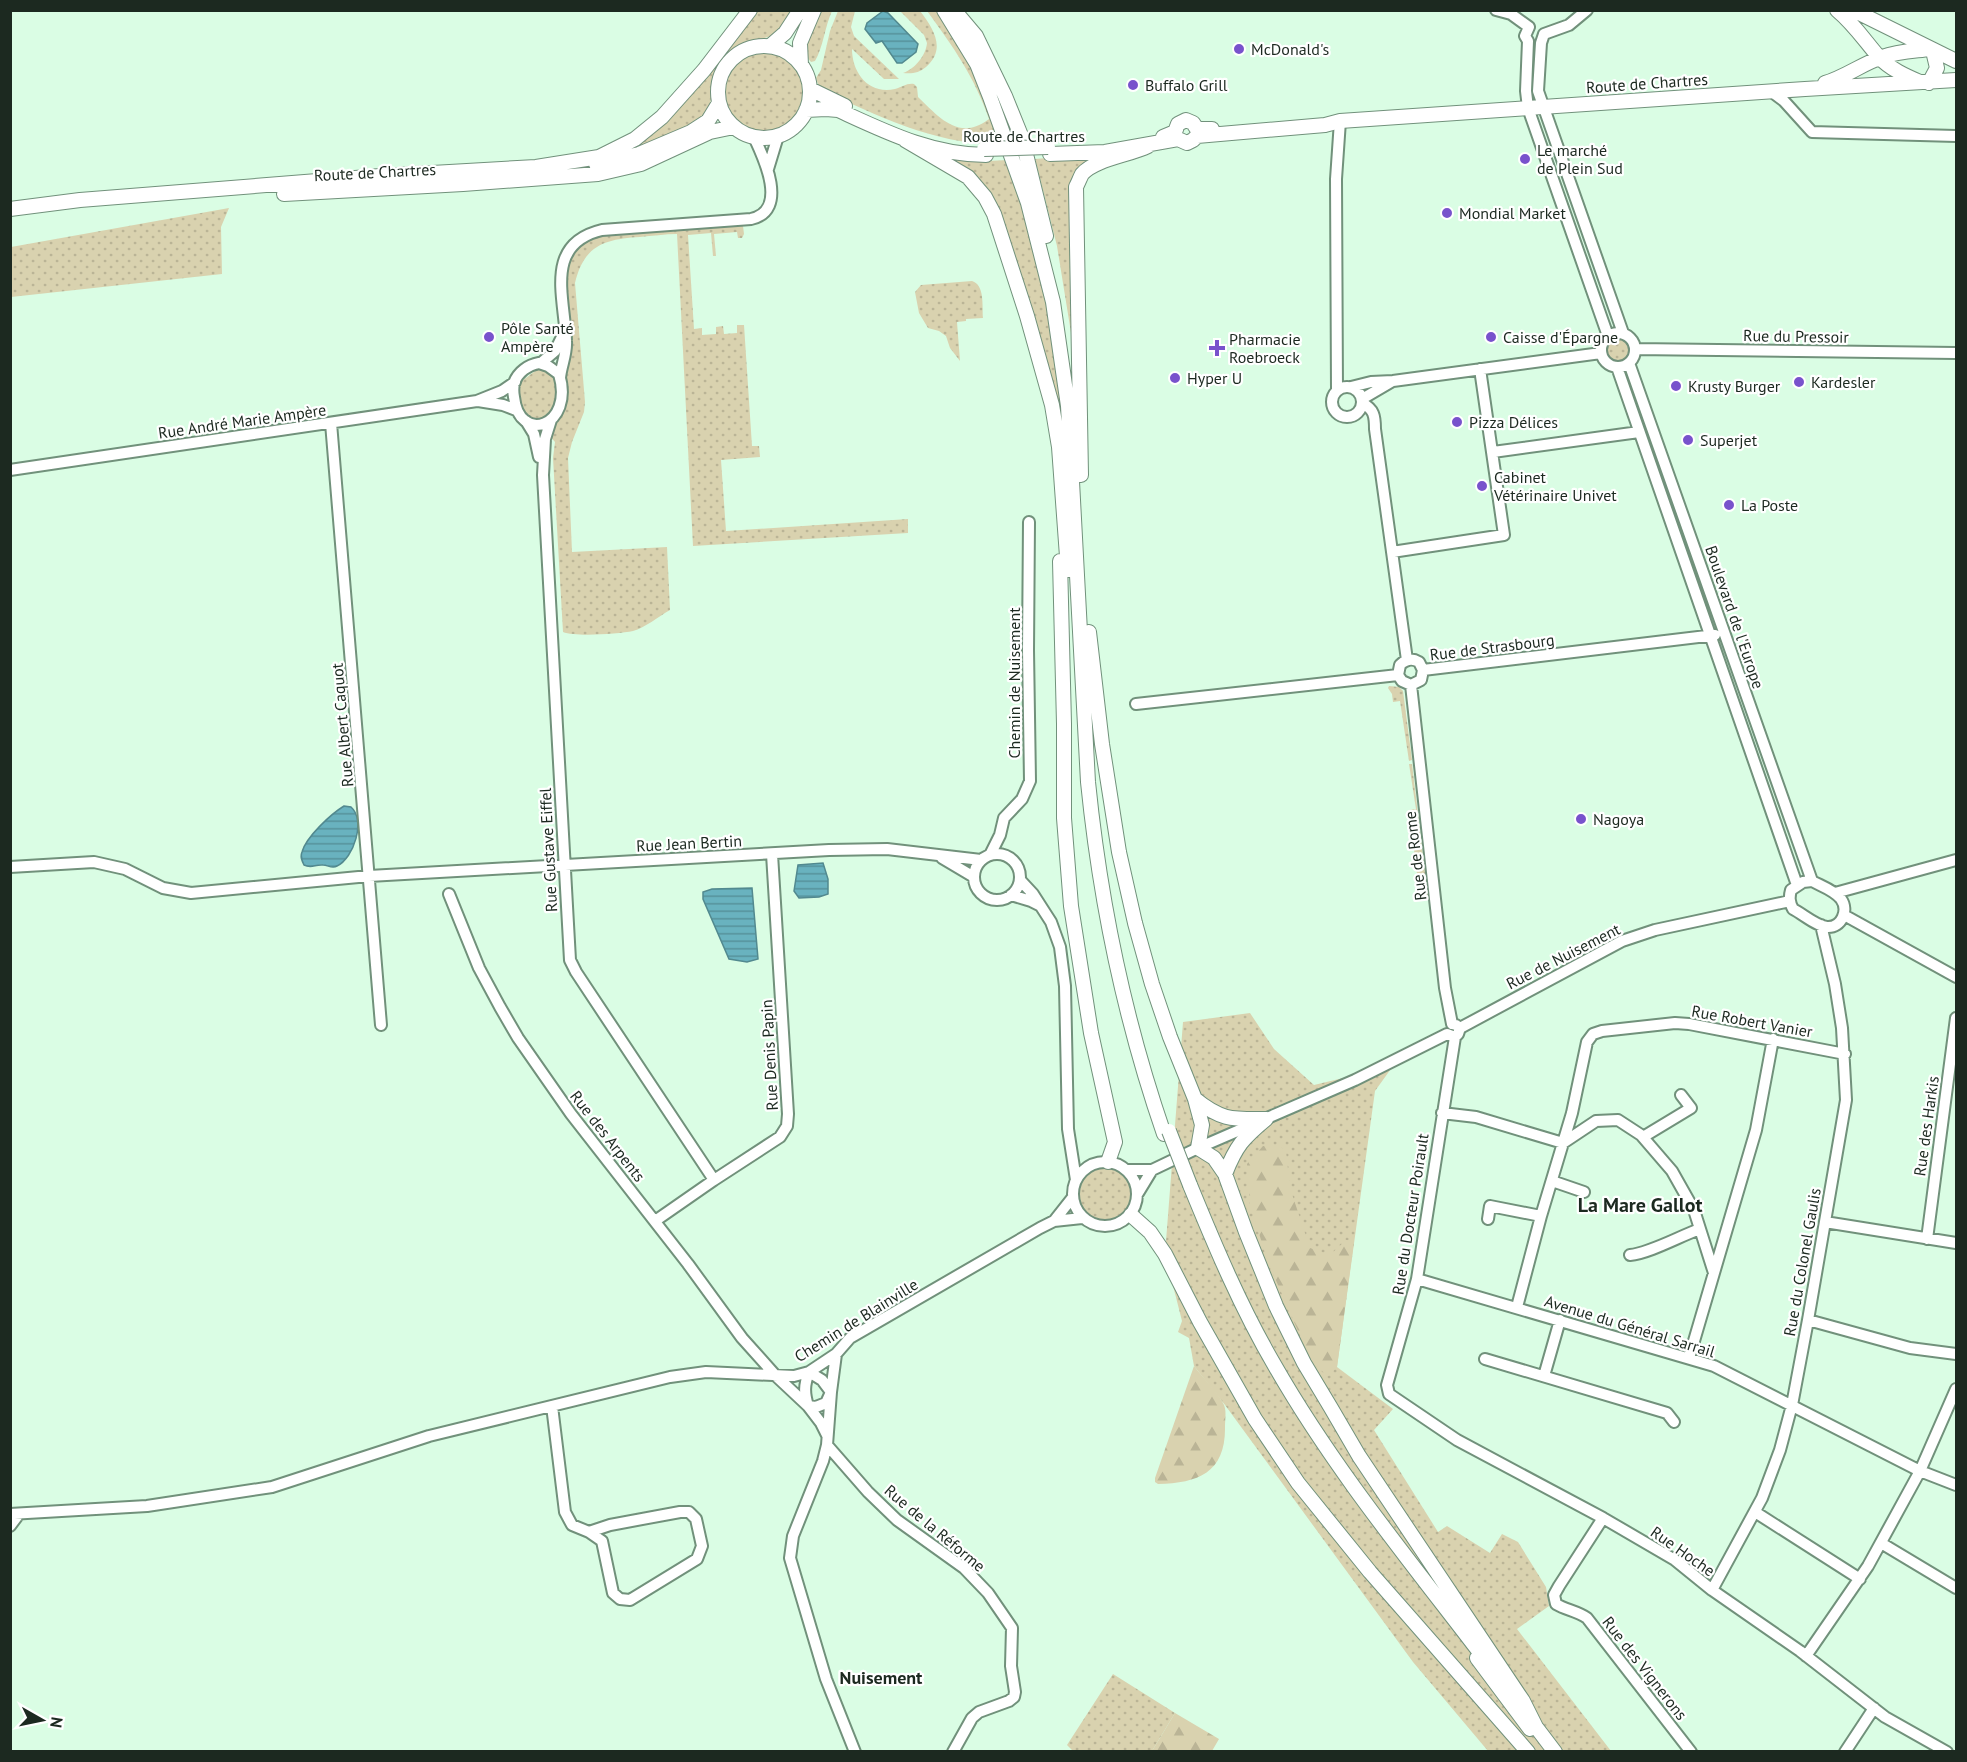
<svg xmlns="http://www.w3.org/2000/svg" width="1967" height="1762" font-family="'PT Sans',sans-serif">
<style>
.grass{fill:url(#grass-dots)}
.forest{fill:url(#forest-firs)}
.water{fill:url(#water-rules);stroke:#52898f;stroke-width:1.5}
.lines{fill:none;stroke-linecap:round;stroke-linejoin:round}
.minor-casing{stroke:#71917b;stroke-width:14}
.major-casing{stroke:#71917b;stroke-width:16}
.minor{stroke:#fff;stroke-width:10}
.major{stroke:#fff;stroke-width:14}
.major-bridge-casing{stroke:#71917b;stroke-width:16;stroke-linecap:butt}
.major-bridge{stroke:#fff;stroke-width:14}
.poi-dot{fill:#7852cc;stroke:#fff;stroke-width:2}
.labels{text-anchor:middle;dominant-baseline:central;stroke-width:4.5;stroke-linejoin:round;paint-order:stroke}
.poi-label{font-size:16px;fill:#1c2920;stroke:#fff;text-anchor:start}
.street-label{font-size:16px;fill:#1c2920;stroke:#fff}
.neighbourhood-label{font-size:18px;font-weight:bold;fill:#1c2920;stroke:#fff}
.quarter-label{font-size:20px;font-weight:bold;fill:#1c2920;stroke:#fff}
</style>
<defs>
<pattern id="grass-dots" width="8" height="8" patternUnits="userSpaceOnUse" patternTransform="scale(1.5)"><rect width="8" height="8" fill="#d9d2af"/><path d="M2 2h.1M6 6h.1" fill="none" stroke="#bab496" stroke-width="1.8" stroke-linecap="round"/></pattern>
<pattern id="forest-firs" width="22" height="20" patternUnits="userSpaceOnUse" patternTransform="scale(1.5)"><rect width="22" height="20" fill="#d9d2af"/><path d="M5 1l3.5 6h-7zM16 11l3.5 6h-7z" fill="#bab496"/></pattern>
<pattern id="water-rules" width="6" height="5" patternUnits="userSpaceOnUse" patternTransform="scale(1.5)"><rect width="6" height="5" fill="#69b2bf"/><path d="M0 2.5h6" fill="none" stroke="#56919b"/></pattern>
</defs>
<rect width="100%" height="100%" fill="#dafde4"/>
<path class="grass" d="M755 11H793L774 35 738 46 731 50 720 61 713 75 710 108 704 120 618 157Z
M821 11H832C825 26 823 48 815 61L811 62 807 57 808 41Z
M838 11H855L851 27 854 36 899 79H884L852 49C852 73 869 95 895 89 903 87 906 83 914 84L917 87 918 97C939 117 959 142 989 119 974 76 954 48 927 11H939L968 57 1003 144C936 146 880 116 820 90L816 78 821 70 830 31Z
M900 11H920C933 28 947 49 926 67 919 73 912 74 903 73 915 69 926 55 927 43L924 35Z
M723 92a41 41 0 1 1 82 0a41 41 0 1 1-82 0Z
M943 153 988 161 1008 160C1023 203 1038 248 1046 293 1060 368 1064 445 1069 521L1060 445 1000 219Z
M1096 154 1084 167 1073 345 1057 246 1035 159Z
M229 208 221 227 222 274 11 297V247Z
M743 226 744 234 742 238H738L737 232 714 234 716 256H713L711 233 688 235 694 329 702 328V335L716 334V327L723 326 724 334 737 333V325H744L752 446H759L760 457 721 460 726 531 908 519V533L693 546 677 234C665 234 652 236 640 237 605 239 584 245 575 283L585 402 584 412 572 442 568 458 572 552 667 547 670 610C659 616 645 628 633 631 619 634 575 637 563 632L553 458 555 442 550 436C552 424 562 416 565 405V277C568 258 576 246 594 237Z
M972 281C985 285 982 306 983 318L966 319V321L957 322 960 361 950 348 946 336 939 331 928 328 919 313 915 292 921 285Z
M1604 350a14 14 0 1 1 28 0a14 14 0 1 1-28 0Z
M539 368 544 369 555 377 557 405 544 419 534 420 524 414 518 394V384Z
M1389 686 1399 687 1403 691 1412 760 1409 761 1400 701 1393 702 1392 694 1388 688Z
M1409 764H1412L1428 898 1424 900 1420 898 1409 810 1416 809Z
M1250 1013 1274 1049 1314 1085 1393 1066 1375 1091 1337 1367 1393 1409 1374 1430 1438 1532 1447 1526 1490 1553 1502 1534 1518 1542 1546 1587 1549 1606 1517 1629 1611 1751H1488L1413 1662 1225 1405 1194 1366 1189 1338 1178 1332 1182 1321 1165 1254 1183 1022Z
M1078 1195a28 28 0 1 1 56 0a28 28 0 1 1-56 0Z
M1113 1674 1175 1713 1152 1751H1073L1067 1745Z"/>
<path class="forest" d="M1263 1146 1281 1147 1286 1151 1290 1188 1310 1248 1330 1255 1346 1240 1354 1241 1337 1367 1328 1376 1312 1363 1268 1262 1250 1205 1247 1164Z
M1194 1366C1203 1378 1216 1390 1223 1403 1227 1409 1225 1419 1225 1426 1226 1472 1199 1483 1158 1484L1155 1482V1478Z
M1175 1713 1219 1739 1212 1751H1152Z"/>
<path class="water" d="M883 11 888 13 918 44 916 52 902 63H897L882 41 876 43 865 29 867 23Z
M344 806 351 807C366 820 354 858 337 866 332 869 328 865 323 865 315 864 312 869 304 865 302 861 300 857 302 852 306 837 331 814 344 806Z
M823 863 828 879V894L819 897 799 898 794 891 798 865Z
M752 888 758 959 747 962 729 959 703 899V892L712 889Z"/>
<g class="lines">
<g class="minor-casing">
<path id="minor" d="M1496 10 1511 14 1529 27
M1529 27 1525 36 1528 41 1526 91 1528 108 1608 336
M1544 34 1541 43 1538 91 1623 333
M1544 34 1569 25 1587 10
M1772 92 1784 101 1812 132 1956 136
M768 169 778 136
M1601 350a17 17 0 1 1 34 0a17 17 0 1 1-34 0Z
M1635 349 1956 353
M539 363 548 366 559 374C575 427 519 445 514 397 513 392 513 388 514 383 518 372 528 365 539 363Z
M541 363 555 351 564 333
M1629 363 1812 881
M1617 367 1797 885
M560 378C561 366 567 354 566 341 565 298 543 244 602 230L751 219C789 211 764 158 754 137
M1332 402a15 15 0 1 1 30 0a15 15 0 1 1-30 0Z
M1351 387 1371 382 1393 381 1601 353
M1337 391 1336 179 1340 121
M1362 399 1391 382
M478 401 503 405 516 410
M1362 403C1374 409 1375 416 1375 429L1407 660
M551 420 545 439 543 475 570 960 576 972 714 1180
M526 421 534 434 539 457
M331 423 381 1025
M1493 452 1639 432
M10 470 477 401 502 391 515 382
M1392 552 1504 535 1480 369
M1423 670 1715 635
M1398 675 1400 665C1406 659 1412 658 1419 662L1423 670
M1398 675 1402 681 1411 685 1421 680 1423 670
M1411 685 1445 988 1452 1024
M1136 704 1398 675
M974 877a23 23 0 1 1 46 0a23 23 0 1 1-46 0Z
M990 855 1000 835 1004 818 1022 799 1030 781 1028 650 1029 522
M942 858 974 877
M10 867 94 862 125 869 163 888 191 893 369 876 829 850 887 849 981 860
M1020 880 1033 894 1051 922 1060 947 1065 986 1068 1129 1076 1180
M1812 881C1821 886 1834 890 1841 899 1849 910 1842 928 1827 927 1816 926 1803 914 1793 909 1789 902 1789 897 1791 890L1803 882Z
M1835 893 1956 860
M449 894 479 968 500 1007 518 1038 571 1114 688 1264 742 1338 776 1376 808 1406 821 1423 827 1435
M1011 895 1031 901 1039 905
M1844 915 1956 977
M1460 1028 1622 941 1655 930 1790 901
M1455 1037 1417 1279 1387 1385 1389 1394 1457 1440 1603 1518 1675 1560 1712 1590 1800 1651 1885 1717 1947 1752
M1442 1113 1476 1117 1563 1143 1596 1121 1618 1120 1641 1135 1672 1171 1694 1210 1714 1273
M1643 1137 1691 1108 1681 1095
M1073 1194a32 32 0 1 1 64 0a32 32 0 1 1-64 0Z
M1127 1170H1152L1198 1148 1355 1080 1447 1034 1455 1037 1458 1034 1460 1028 1456 1025 1452 1024
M1552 1181 1584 1192
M1138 1193 1152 1170
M1488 1219 1490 1206 1541 1216
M655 1221 714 1180 780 1137 787 1126 788 1114 772 854
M1054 1221 1073 1197
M1825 1222 1956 1243
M1927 1239 1956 1018
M1630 1255C1650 1253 1680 1236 1700 1229
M1417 1279 1714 1366 1920 1471 1956 1485
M1517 1307 1541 1216 1572 1113 1587 1042 1593 1034 1602 1031 1675 1023 1689 1024 1845 1054
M1808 1320 1910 1348 1956 1354
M1689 1358 1756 1130 1773 1039
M1485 1359 1667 1413 1674 1422
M1544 1376 1560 1320
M552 1406 565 1512 572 1525 589 1532 602 1541 613 1593 620 1599 630 1600 697 1559 702 1546 696 1519 689 1512H680L610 1525 589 1532
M808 1406C804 1393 804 1385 809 1372L822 1380 831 1392 827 1445 823 1461 793 1536 790 1558 826 1679 855 1752
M808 1406 816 1407 826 1403 831 1392 836 1354
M827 1445 868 1492 897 1520 964 1568 988 1593 1012 1628 1011 1666 1015 1692 1014 1697 1009 1701 979 1712 972 1718 953 1752
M1755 1512 1860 1579
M10 1514 147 1506 272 1487 429 1436 670 1377 706 1372 794 1376 809 1372 836 1354 850 1338 1040 1228 1054 1221 1082 1218
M1603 1518 1559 1586 1554 1595 1556 1604C1566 1610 1577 1611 1587 1618L1691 1752
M10 1526 19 1514
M1881 1543 1956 1588
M1712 1590 1762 1498 1780 1450 1792 1405 1808 1320 1846 1100 1842 1028 1835 984 1821 925
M1806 1656 1868 1566 1920 1471 1956 1389
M1845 1752 1874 1708"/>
</g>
<g class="major-casing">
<path id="major" d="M944 10 977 64 990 97 1028 203 1053 302 1068 406 1088 782C1100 901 1125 1021 1164 1134
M954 10 976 36 1005 96 1022 138 1046 236
M1837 10C1854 24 1865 41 1879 57 1890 69 1906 76 1920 82
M1853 10 1956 61
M770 46 785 33 800 10
M718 92a46 46 0 1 1 92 0a46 46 0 1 1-92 0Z
M801 65 800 43 814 10
M1825 83C1845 77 1862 64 1882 57 1898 51 1914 51 1930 49
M1929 83 1937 68 1933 51
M810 89 845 106
M806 110 826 109 838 110C886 132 932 155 986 155
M1163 137 1175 132 1178 124 1186 120 1193 123 1197 129H1212
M905 140 968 177 985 197 994 214 1027 316 1052 405 1059 447 1068 570
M1050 154 1105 152 1178 139 1187 143 1193 140 1197 136 1325 125 1340 121 1805 89 1956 80
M596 164 639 154 691 132 708 121 719 103
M284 194 463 184 598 174 641 164 710 132 734 127
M10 209 80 200 380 176 536 167 599 157 635 139 662 117 704 70 750 10
M1081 475 1076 187C1078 183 1080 178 1082 174 1095 159 1130 155 1148 146
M1060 561 1064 724V818L1071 906 1091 1033 1115 1142 1108 1162
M1089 632 1102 744 1119 852 1135 923 1152 984 1170 1037 1195 1099 1202 1125 1198 1148 1214 1158 1225 1174 1246 1232 1276 1306 1304 1363 1331 1408 1359 1456 1523 1701 1537 1729
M1195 1099C1222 1121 1233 1119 1266 1119
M1225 1174C1236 1146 1243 1138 1266 1119
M1190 1185C1215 1246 1241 1308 1275 1366 1335 1471 1414 1566 1487 1662
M1131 1215 1150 1232 1165 1254 1200 1322 1255 1419 1298 1483 1370 1572 1528 1752
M1477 1658 1530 1729
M1533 1723 1555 1752"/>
</g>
<use href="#minor" class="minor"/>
<use href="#major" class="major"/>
<g class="major-bridge-casing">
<path id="major-bridge" d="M984 149 1048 147
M1169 1131 1190 1185"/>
</g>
<use href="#major-bridge" class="major-bridge"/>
</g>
<g class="poi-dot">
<circle cx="1239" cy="49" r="6"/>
<circle cx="1133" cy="85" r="6"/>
<circle cx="1525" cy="159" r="6"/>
<circle cx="1447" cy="213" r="6"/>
<circle cx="489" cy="337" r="6"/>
<circle cx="1491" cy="337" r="6"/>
<path d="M1214 339h6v6h6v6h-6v6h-6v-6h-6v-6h6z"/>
<circle cx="1175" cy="378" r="6"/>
<circle cx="1799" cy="382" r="6"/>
<circle cx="1676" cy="386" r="6"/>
<circle cx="1457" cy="422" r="6"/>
<circle cx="1688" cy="440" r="6"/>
<circle cx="1482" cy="486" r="6"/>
<circle cx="1729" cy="505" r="6"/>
<circle cx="1581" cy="819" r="6"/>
</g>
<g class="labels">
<g class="poi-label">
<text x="1251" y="49">McDonald's</text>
<text x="1145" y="85">Buffalo Grill</text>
<text x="1537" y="150">Le marché<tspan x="1537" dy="18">de Plein Sud</tspan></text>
<text x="1459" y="213">Mondial Market</text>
<text x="501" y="328">Pôle Santé<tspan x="501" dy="18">Ampère</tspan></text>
<text x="1503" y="337">Caisse d'Épargne</text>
<text x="1229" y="339">Pharmacie<tspan x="1229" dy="18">Roebroeck</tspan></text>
<text x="1187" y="378">Hyper U</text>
<text x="1811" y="382">Kardesler</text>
<text x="1688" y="386">Krusty Burger</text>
<text x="1469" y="422">Pizza Délices</text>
<text x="1700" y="440">Superjet</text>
<text x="1494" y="477">Cabinet<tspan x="1494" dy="18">Vétérinaire Univet</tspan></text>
<text x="1741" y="505">La Poste</text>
<text x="1593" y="819">Nagoya</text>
</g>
<g class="street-label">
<text transform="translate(1647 83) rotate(-4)">Route de Chartres</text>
<text x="1024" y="136">Route de Chartres</text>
<text transform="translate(375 172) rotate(-3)">Route de Chartres</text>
<text transform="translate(1796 336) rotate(1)">Rue du Pressoir</text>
<text transform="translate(242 421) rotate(-8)">Rue André Marie Ampère</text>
<text transform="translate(1735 617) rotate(71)">Boulevard de l'Europe</text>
<text transform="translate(1492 647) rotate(-7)">Rue de Strasbourg</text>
<text transform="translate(1014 683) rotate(-90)">Chemin de Nuisement</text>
<text transform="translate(342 725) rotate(-95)">Rue Albert Caquot</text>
<text transform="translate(689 843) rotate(-3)">Rue Jean Bertin</text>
<text transform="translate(548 850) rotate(-93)">Rue Gustave Eiffel</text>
<text transform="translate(1415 856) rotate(-97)">Rue de Rome</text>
<text transform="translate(1563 956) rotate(-27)">Rue de Nuisement</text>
<text transform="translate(1752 1021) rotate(10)">Rue Robert Vanier</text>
<text transform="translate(769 1055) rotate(-93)">Rue Denis Papin</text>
<text transform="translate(1926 1126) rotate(-82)">Rue des Harkis</text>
<text transform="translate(608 1136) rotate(52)">Rue des Arpents</text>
<text transform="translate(1410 1214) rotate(-81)">Rue du Docteur Poirault</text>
<text transform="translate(1802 1262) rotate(-80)">Rue du Colonel Gaulis</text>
<text transform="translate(856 1320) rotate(-32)">Chemin de Blainville</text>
<text transform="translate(1630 1326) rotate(17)">Avenue du Général Sarrail</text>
<text transform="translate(935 1528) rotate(40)">Rue de la Réforme</text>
<text transform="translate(1683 1551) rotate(35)">Rue Hoche</text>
<text transform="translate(1645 1668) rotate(52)">Rue des Vignerons</text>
</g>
<g class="neighbourhood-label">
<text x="881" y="1677">Nuisement</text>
</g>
<g class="quarter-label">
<text x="1640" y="1205">La Mare Gallot</text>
</g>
</g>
<rect width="1967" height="1762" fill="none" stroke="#1c2920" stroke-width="24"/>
<g transform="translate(42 1720) rotate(99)" stroke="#ffffff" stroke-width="4.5" paint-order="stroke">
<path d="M0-4.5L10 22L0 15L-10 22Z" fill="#1c2920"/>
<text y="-9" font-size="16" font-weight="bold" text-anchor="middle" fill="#1c2920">N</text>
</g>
</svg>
